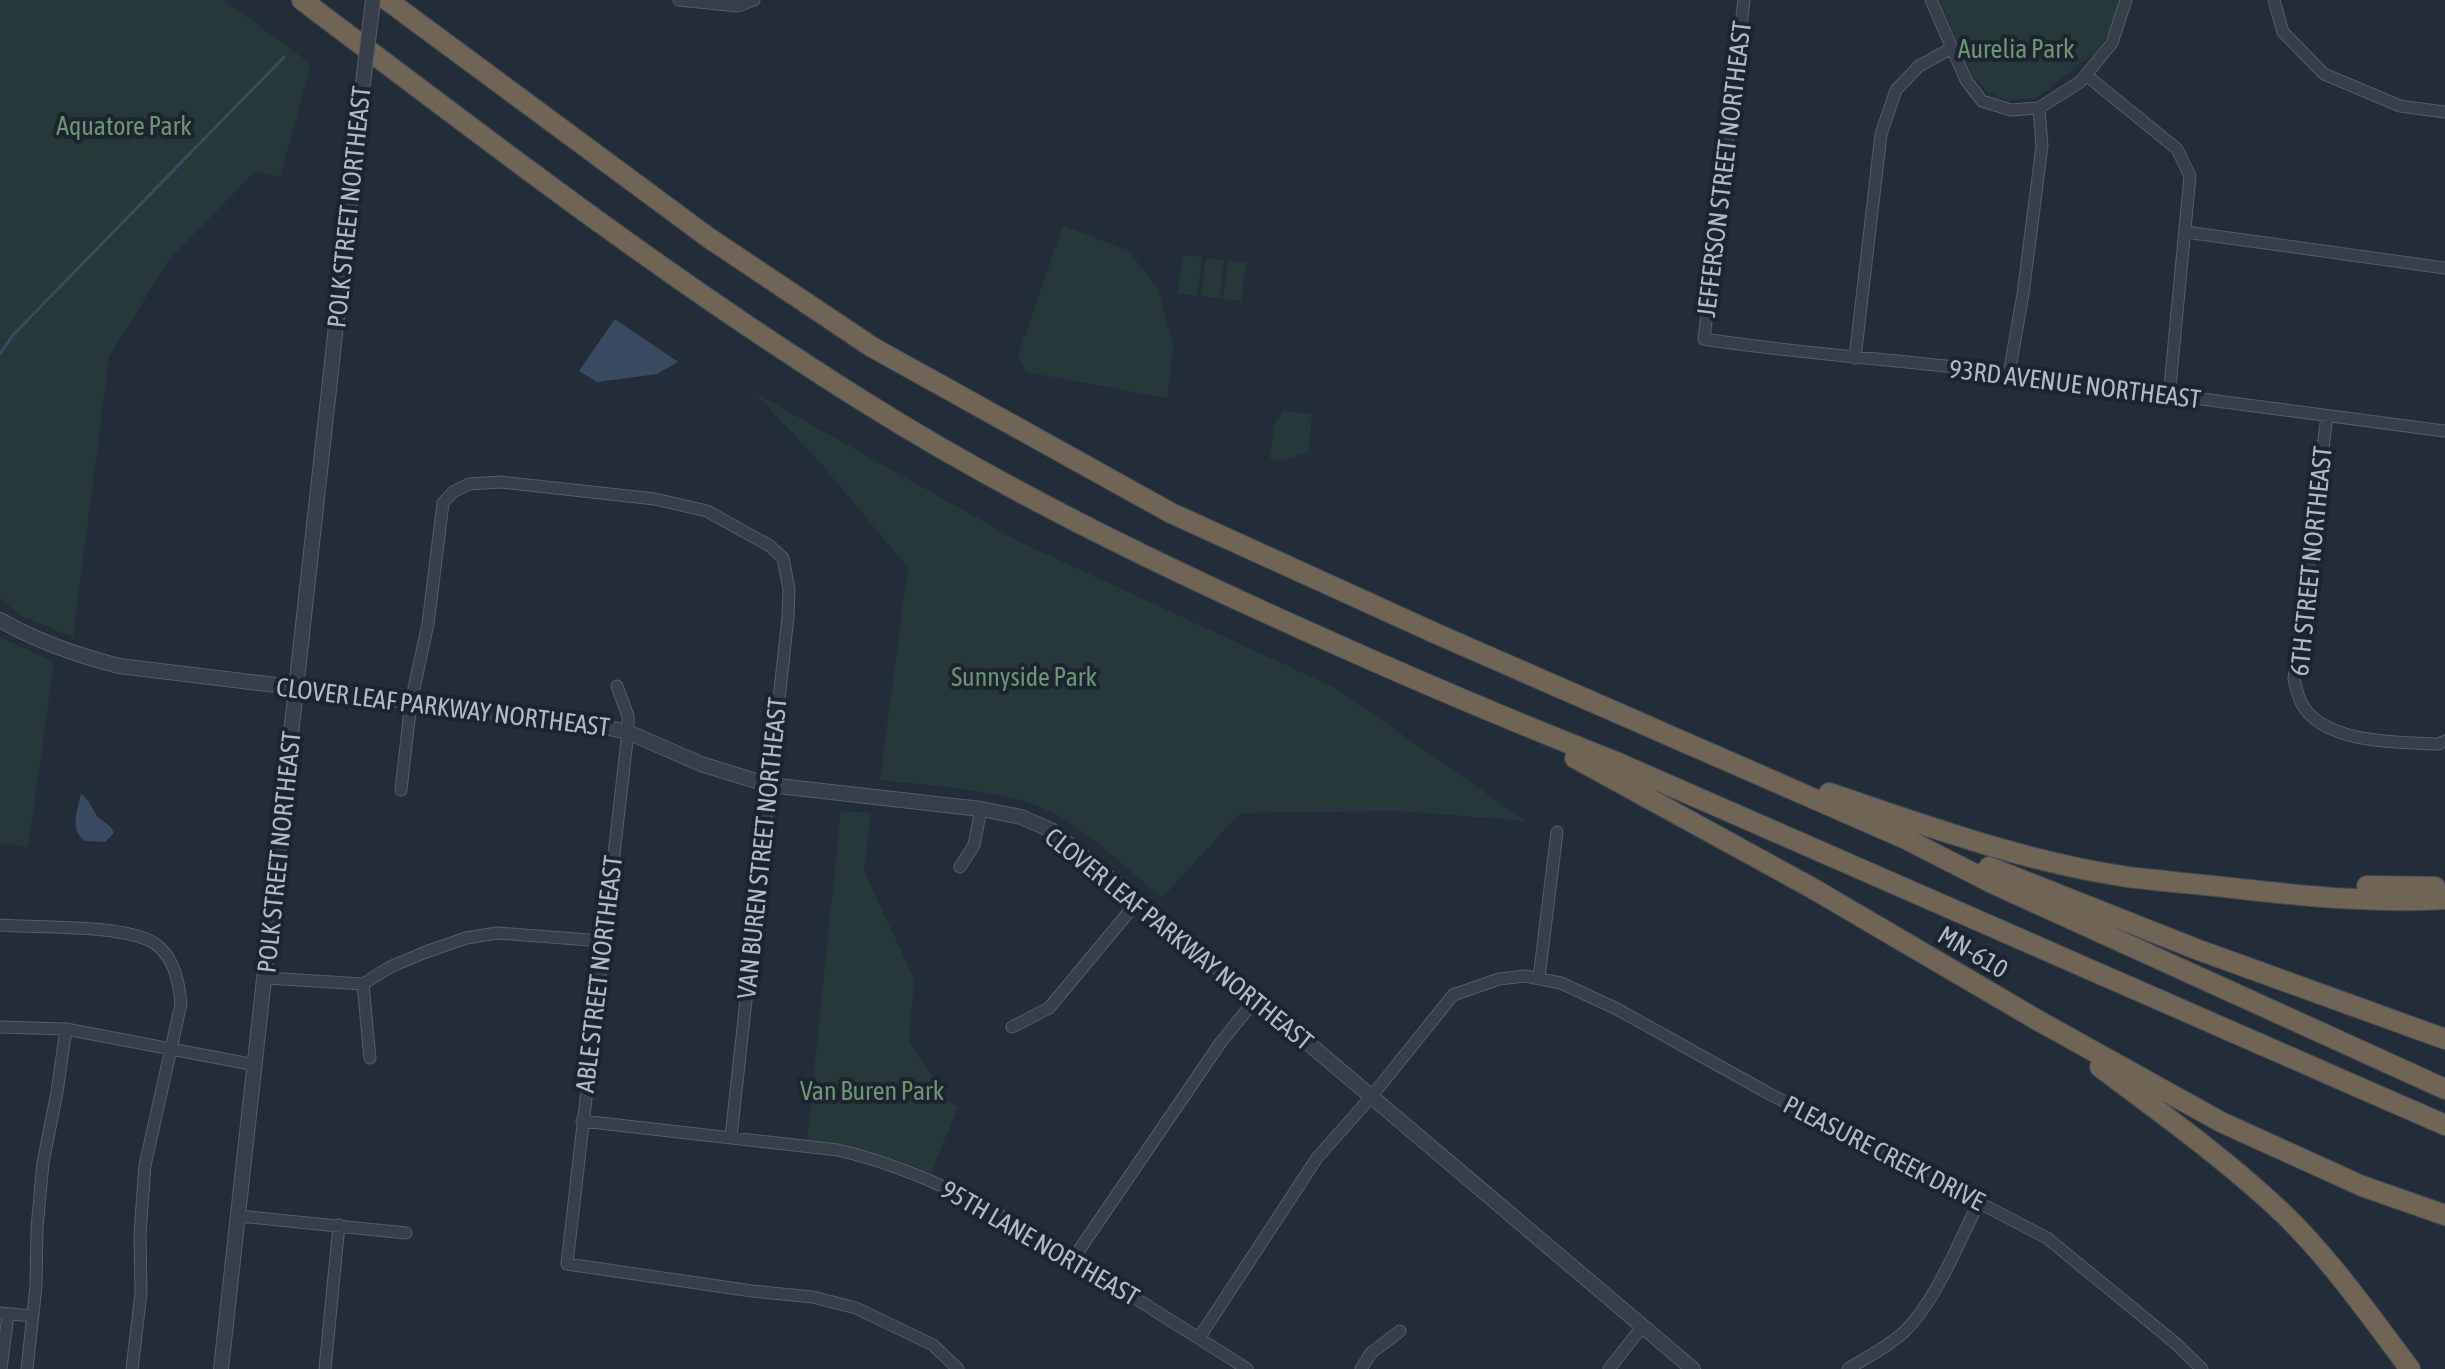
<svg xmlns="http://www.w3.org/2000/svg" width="2445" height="1369" font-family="'Asap Condensed',sans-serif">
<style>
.green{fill:#25393b}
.water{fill:#394b62}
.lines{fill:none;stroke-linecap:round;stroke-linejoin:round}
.stream{stroke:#394b62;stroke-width:3}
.minor-casing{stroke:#555d68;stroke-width:13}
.tertiary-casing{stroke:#555d68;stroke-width:16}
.motorway-casing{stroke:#424a55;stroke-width:22}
.minor{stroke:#373f4a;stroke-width:11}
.tertiary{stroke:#373f4a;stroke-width:14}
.motorway{stroke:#706454;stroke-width:20}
.tertiary-bridge-casing{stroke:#555d68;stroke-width:16;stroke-linecap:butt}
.tertiary-bridge{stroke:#373f4a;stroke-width:14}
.labels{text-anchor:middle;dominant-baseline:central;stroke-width:8;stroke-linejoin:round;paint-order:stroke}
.park-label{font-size:26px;fill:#6a9673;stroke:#1c242f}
.street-label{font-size:26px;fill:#b2bac6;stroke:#1c242f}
</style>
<rect width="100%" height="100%" fill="#232d3a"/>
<path class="green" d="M0 0H224L311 64 280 177 256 171 170 258 109 357 73 637 21 616 0 598Z
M1939 0H2119L2111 29 2098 50 2036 98 2008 101 1986 91 1970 72Z
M1063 226 1128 250 1158 289 1173 345 1167 398 1026 372 1018 355Z
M1183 255 1202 257 1197 296 1178 293Z
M1206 258 1224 260 1220 298 1201 296Z
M1228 261 1246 263 1241 301 1223 299Z
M755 393 1018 541 1335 688 1526 821 1399 811 1240 813 1162 898C1128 870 1094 835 1055 814 1006 788 934 787 880 780L908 568 824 467Z
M1284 411 1312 414 1309 452 1283 460 1270 459 1274 424Z
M0 637 54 662 28 847 0 843Z
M841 811 871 813 864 871 914 979 909 1042 951 1103 958 1107 931 1173C891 1156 850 1147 807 1140Z"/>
<path class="water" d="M615 319 678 362 657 374 597 382 579 371Z
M81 794C91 801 91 809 98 817 105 824 110 823 114 833L105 842 85 841C69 829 77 812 81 794Z"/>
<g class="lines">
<path class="stream" d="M0 354 13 335 284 57"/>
<g class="minor-casing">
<path id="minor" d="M679 0 738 6 754 0
M1744 0 1704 339C1806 355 1909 360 2012 374 2156 393 2300 413 2445 431
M1931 0 1966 80 1982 101 2011 110 2039 108 2080 82 2112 43 2126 0
M2274 0 2283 32 2324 74 2400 106 2445 112
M2086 75 2177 149 2190 176 2169 397
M2186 232 2445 268
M1855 358 1881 134 1896 90 1919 66 1950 49
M2009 374 2023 294 2042 146 2039 108
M2327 416 2294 679C2296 687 2298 697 2302 704 2324 744 2398 742 2438 744L2445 741
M617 686 628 716V732L567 1264 752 1291 813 1297 856 1308 933 1345 958 1369
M401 790 411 702 428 624 443 503 453 492 469 484 501 482 655 499 707 511 770 546 783 558 789 589 788 617 731 1137
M960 867 974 845 981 809
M0 925C38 928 123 924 154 943 174 956 179 982 181 1004L145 1165 140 1233 141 1293 132 1369
M266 978 363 984 390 967 426 952 466 938 497 933 602 941
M1539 978 1557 832
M363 984 370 1058
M0 1027 66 1029 256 1065
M1012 1027 1049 1008 1138 901
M582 1121 838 1150C936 1173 1017 1223 1102 1277 1150 1308 1199 1338 1247 1369
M239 1216 406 1233
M1073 1259 1221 1042 1256 999
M0 1313 33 1316
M1199 1338 1317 1158 1371 1097 1453 995 1499 979 1525 976 1561 983 1617 1009 1766 1092 2047 1238 2174 1342 2202 1369
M1 1369 8 1315
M27 1369 36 1286 37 1228 43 1163 57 1092 66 1029
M325 1369 339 1225
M1361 1369 1371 1353 1400 1331
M1609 1369 1642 1327
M1848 1369C1867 1357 1888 1347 1905 1331 1936 1301 1959 1241 1979 1202"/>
</g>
<g class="tertiary-casing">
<path id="tertiary" d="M0 620C38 642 76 655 119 666L580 722 628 732 701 764 769 785 981 809 1021 817 1051 830 1256 999 1693 1369
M221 1369 361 99"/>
</g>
<g class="motorway-casing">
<path id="motorway" d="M302 0C486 139 668 279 863 401 1006 491 1159 565 1313 634 1413 679 1514 722 1616 762L2445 1125
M387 0 709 238 872 347 1171 513 1437 634 1906 839 1994 884 2445 1089
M1575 758 1812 888 2039 1021 2221 1122 2362 1186 2445 1215
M1829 793C1927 826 2025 862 2128 877 2169 882 2210 885 2250 890 2315 897 2380 903 2445 899
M1989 867 2196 949 2445 1039
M2367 886 2435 887
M2100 1067C2158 1111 2219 1154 2273 1204 2324 1250 2368 1313 2410 1369"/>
</g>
<use href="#minor" class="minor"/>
<use href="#tertiary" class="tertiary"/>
<use href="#motorway" class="motorway"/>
<g class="tertiary-bridge-casing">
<path id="tertiary-bridge" d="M361 99 373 0"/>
</g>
<use href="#tertiary-bridge" class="tertiary-bridge"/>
</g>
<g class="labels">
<g class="park-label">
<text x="2016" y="49">Aurelia Park</text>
<text x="124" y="126">Aquatore Park</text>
<text x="1024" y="677">Sunnyside Park</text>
<text x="872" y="1091">Van Buren Park</text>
</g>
<g class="street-label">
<text transform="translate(1724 169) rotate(-83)">JEFFERSON STREET NORTHEAST</text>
<text transform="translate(349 207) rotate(-84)">POLK STREET NORTHEAST</text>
<text transform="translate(2075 384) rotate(7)">93RD AVENUE NORTHEAST</text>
<text transform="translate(2311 561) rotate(-84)">6TH STREET NORTHEAST</text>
<text transform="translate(443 707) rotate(7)">CLOVER LEAF PARKWAY NORTHEAST</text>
<text transform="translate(762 848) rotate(-84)">VAN BUREN STREET NORTHEAST</text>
<text transform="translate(279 852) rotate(-84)">POLK STREET NORTHEAST</text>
<text transform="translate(1179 939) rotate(39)">CLOVER LEAF PARKWAY NORTHEAST</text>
<text transform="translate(1973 952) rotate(31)">MN-610</text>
<text transform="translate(599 974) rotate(-83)">ABLE STREET NORTHEAST</text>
<text transform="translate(1884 1153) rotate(27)">PLEASURE CREEK DRIVE</text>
<text transform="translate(1040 1243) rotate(30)">95TH LANE NORTHEAST</text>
</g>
</g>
</svg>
